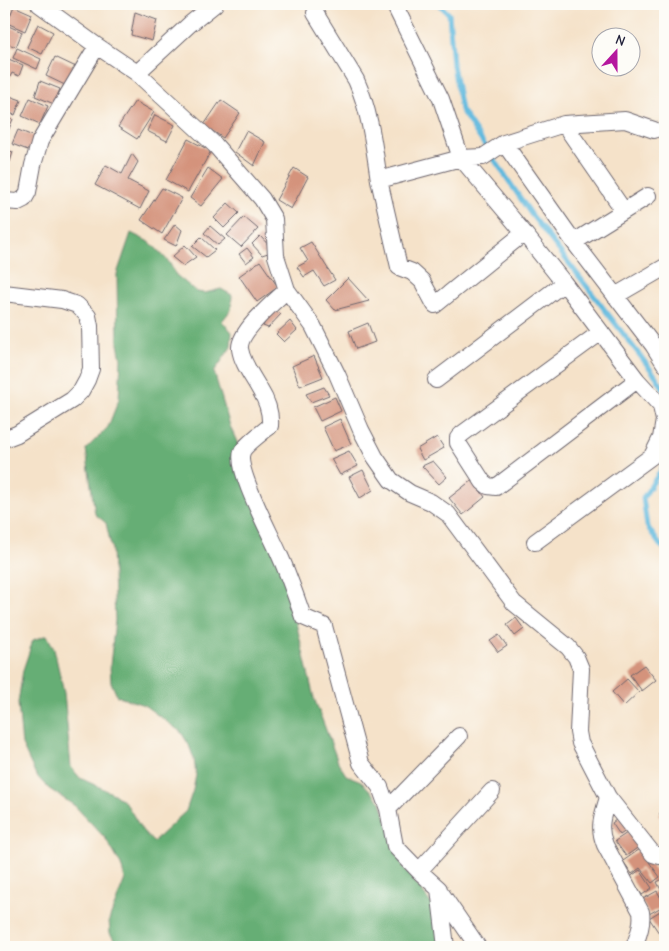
<svg xmlns="http://www.w3.org/2000/svg" width="669" height="951" font-family="'Comic Neue',sans-serif">
<style>
.forest{fill:#66ae75;stroke:#446858}
.lines{fill:none;stroke-linecap:round;stroke-linejoin:round}
.stream{stroke:#61b9de;stroke-width:5}
.building{fill:#d4937c}
.minor-casing{stroke:#6c656d;stroke-width:18}
.minor{stroke:#fff;stroke-width:16}
</style>
<rect width="100%" height="100%" fill="#fdfcf7"/>
<filter id="ink" filterUnits="userSpaceOnUse"><feTurbulence type="fractalNoise" baseFrequency=".02" numOctaves="2"/><feDisplacementMap in="SourceGraphic" scale="10" xChannelSelector="R" yChannelSelector="G"/><feConvolveMatrix kernelMatrix="1 2 1 2 8 2 1 2 1" color-interpolation-filters="sRGB"/></filter>
<filter id="wash" filterUnits="userSpaceOnUse"><feTurbulence type="fractalNoise" baseFrequency=".0096" numOctaves="4" result="noise"/><feDisplacementMap in="SourceGraphic" scale="20" xChannelSelector="R" yChannelSelector="G"/><feGaussianBlur stdDeviation="1.12" result="paint"/><feColorMatrix in="noise" values="0 0 0 0 0 0 0 0 0 0 0 0 0 0 0 0 0 1.4 0 .05"/><feComposite in="paint" operator="in"/></filter>
<g filter="url(#wash)">
<rect width="100%" height="100%" fill="#f5e2c9"/>
<path class="forest" d="M131 233 151 243 169 262 176 275 197 292 205 293 221 289 232 295 231 310 222 321 232 332 231 347 214 372 230 426 243 456 282 564 314 698 338 762 346 775 361 781 381 802 397 855 405 869 448 926 450 947H122L118 946 110 933 109 920 125 879 121 865 106 839 75 806 48 788 36 775 22 745 18 703 23 670 33 640 47 635 54 649 64 693 71 767 80 778 114 794 126 803 142 830 153 842 186 811 193 790 196 775 194 759 189 745 181 732 144 705 117 696 111 682 110 666 115 620 112 550 106 523 95 514 86 449 108 427 119 399 121 359 118 344 117 274Z"/>
<g class="lines">
<path class="stream" d="M439 4 449 14 453 65 461 110 531 214 655 375 665 391
M665 464 643 498 647 526 660 545 665 549"/>
</g>
<g id="blocks">
<path class="building" d="M14 6 32 14 25 31 7 23Z
M135 12 157 20 152 41 131 35Z
M4 24 22 32 16 47 4 42Z
M38 24 53 32 42 54 27 47Z
M17 48 41 59 37 69 13 58Z
M55 57 76 67 67 86 46 76Z
M6 58 23 65 19 76 12 73 5 87 4 86V62Z
M40 81 60 89 54 104 35 96Z
M4 94 21 100 15 115 4 111Z
M30 98 48 106 40 124 22 116Z
M221 100 240 113 223 138 204 125Z
M135 101 154 112 137 139 118 127Z
M4 115 13 119 4 141Z
M155 115 175 125 167 141 147 131Z
M18 130 38 138 33 152 12 144Z
M246 131 265 142 254 166 235 152Z
M188 139 211 151 188 192 166 180Z
M4 149 13 152 10 162 4 159Z
M132 154 138 162 128 180 149 191 140 209 95 185 106 165 122 174Z
M208 168 223 179 201 206 190 198Z
M294 168 308 177 291 209 276 200Z
M162 188 182 198 162 234 141 220Z
M228 203 239 213 224 228 214 218Z
M244 217 258 229 241 247 227 235Z
M175 224 182 230 176 246 164 240Z
M210 226 225 239 218 245 204 233Z
M260 236 274 251 262 255 252 244Z
M201 237 215 250 206 257 192 246Z
M311 242 335 280 324 286 314 271 304 277 297 267 308 261 300 248Z
M185 245 196 257 183 266 172 257Z
M247 248 254 257 246 263 239 254Z
M260 261 278 287 257 302 239 276Z
M348 278 369 301 335 310 326 300Z
M273 309 281 314 268 328 263 326Z
M290 321 297 330 284 342 276 334Z
M368 323 375 342 356 349 349 331Z
M314 356 323 377 300 386 292 366Z
M324 387 329 395 311 402 306 394Z
M335 397 341 411 320 421 313 407Z
M340 419 351 444 334 451 323 427Z
M437 437 444 448 423 460 417 449Z
M349 451 358 466 340 475 331 459Z
M433 461 447 477 439 484 422 466Z
M363 470 373 490 360 498 349 477Z
M472 480 485 497 463 515 449 498Z
M516 618 524 629 515 636 507 625Z
M499 635 507 646 498 652 490 641Z
M644 665 656 680 642 691 630 675Z
M627 679 639 692 624 706 612 692Z
M665 809V822L659 814Z
M621 816 630 828 620 835 612 823Z
M630 831 640 846 626 856 615 841Z
M643 847 652 860 649 862 660 877 652 883 640 868 632 874 623 861Z
M640 870 652 888 642 895 630 877Z
M665 878V898L657 882Z
M657 891 665 905 649 914 641 900Z
M665 908V937L663 939 649 918Z"/>
</g>
</g>
<g filter="url(#ink)">
<use href="#blocks" fill-opacity="0" stroke="#6c656d" stroke-width="1"/>
<g class="lines">
<g class="minor-casing">
<path id="minor" d="M39 4 97 46 137 73 190 24 215 4
M315 13 356 80C370 111 374 147 379 180L461 158 441 99 394 4
M137 73 215 145 262 199 274 219 276 256 287 290 313 326 337 374 361 430 375 457 391 480 410 493 431 502 448 514 514 603 568 647 576 657 581 669 578 732 580 743 608 797C603 816 597 826 605 845L641 912C643 924 638 936 634 947
M564 124 624 211
M504 143 574 242 653 345 665 364
M461 158 524 233 564 283 637 380 661 406 664 420 661 438 652 456 535 542
M461 158 483 157 504 143 564 124 625 120 654 130
M379 180 399 267 412 272 422 281 435 305 524 233
M4 201 18 202 24 199 28 192 33 165 40 141 97 46
M574 242 648 196
M287 290C275 301 238 332 240 349 242 363 253 377 260 390 267 401 271 413 270 426 264 431 244 446 242 452 235 470 272 536 280 556 289 576 296 597 303 617L324 626 361 763 380 787 388 809 395 846 419 871 439 889 446 947
M4 293 62 300 77 305 88 316 90 326 91 369 87 380 81 391 72 400 17 434 4 439
M615 296 665 267
M601 332 462 434 458 438V443L483 482 488 486 496 487 637 380
M436 380 564 283
M608 797 653 854 660 856 665 853
M388 809 459 736
M419 871 492 791
M441 893 478 947"/>
</g>
<use href="#minor" class="minor"/>
</g>
</g>
<rect width="669" height="951" fill="none" stroke="#fdfcf7" stroke-width="20"/>
<g transform="translate(616 52) rotate(21)"><circle r="24" fill="#fdfcf7" stroke="#a5a5ac"/>
<path d="M0-4L9 19L0 12L-9 19Z" fill="#b5179e"/>
<text y="-8" font-size="14" font-weight="bold" text-anchor="middle" fill="#22223b">N</text>
</g>
</svg>
